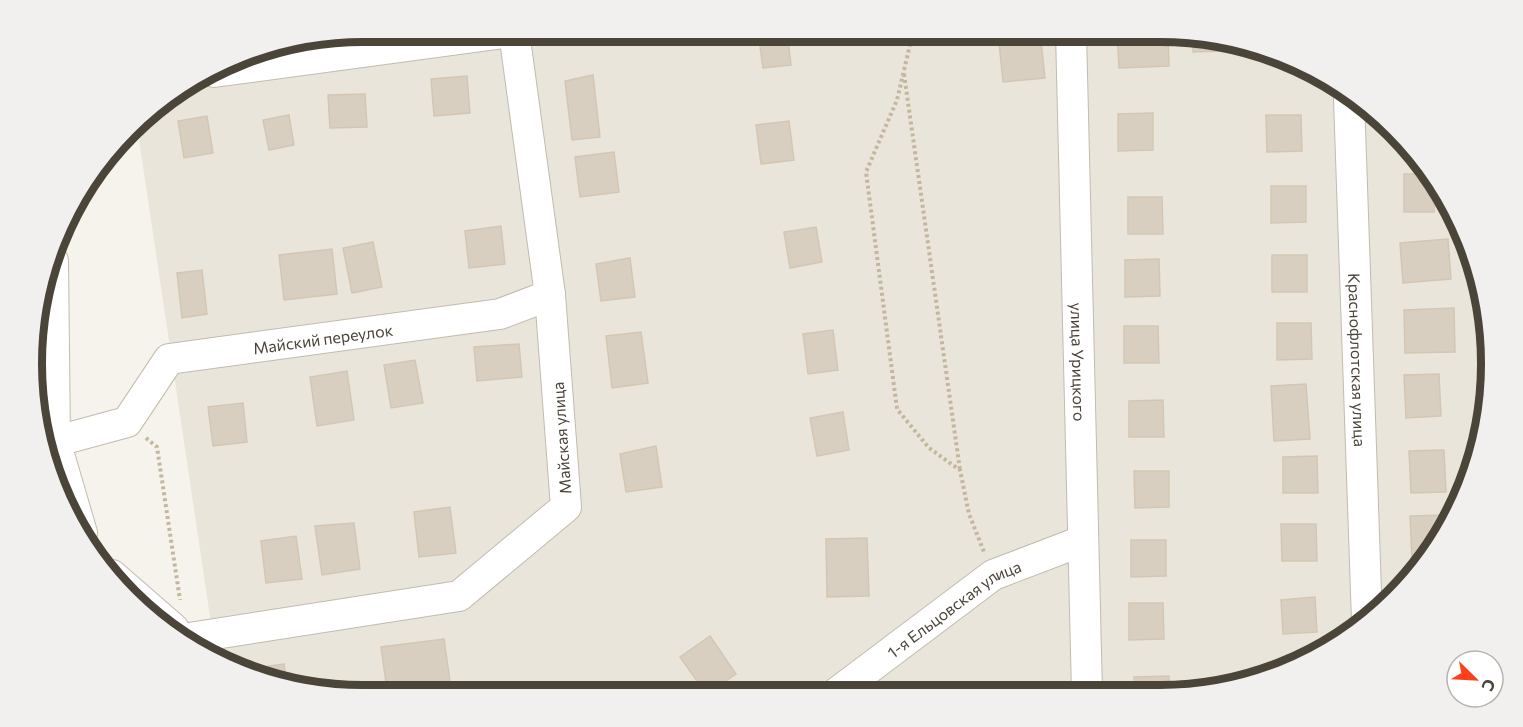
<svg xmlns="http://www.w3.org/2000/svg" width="1523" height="727" font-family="Commissioner,sans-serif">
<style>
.residential{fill:#eae5da}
.building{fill:#d8cfc1;stroke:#d3c7b4;stroke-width:1.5}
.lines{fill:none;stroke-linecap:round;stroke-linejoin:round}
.minor-casing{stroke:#c2bbae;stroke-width:32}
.path{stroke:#c4b79f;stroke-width:4;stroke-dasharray:3 3;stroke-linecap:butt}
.minor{stroke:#fff;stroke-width:30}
.labels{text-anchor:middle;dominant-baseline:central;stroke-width:5;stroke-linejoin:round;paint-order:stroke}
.street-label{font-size:16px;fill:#4b4439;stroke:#fff}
.rim{fill:none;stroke:#4b4439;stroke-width:8}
</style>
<rect width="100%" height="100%" fill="#f6f3ec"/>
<path class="residential" d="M364 32H1061L1072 693 363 695 236 670 216 657 137 126 161 100 256 49Z
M1080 32H1160L1287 57 1394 129 1466 237 1491 364 1466 491 1423 566 1361 627 1287 670 1203 693H1091Z"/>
<path class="building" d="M758 32H787L791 65 763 68Z
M998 32H1040L1045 78 1003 82Z
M1117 32 1168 33 1169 66 1119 68Z
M1193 38 1227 45V51L1193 52Z
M593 75 600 137 572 140 565 81Z
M467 76 470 113 434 116 431 79Z
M365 94 367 127 330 128 328 95Z
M1153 113V150L1118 151V114Z
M289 115 294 145 269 150 263 120Z
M1266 115H1301L1302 151 1267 152Z
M207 116 213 153 184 158 178 121Z
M789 121 794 160 761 164 756 125Z
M614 152 619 192 580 197 575 157Z
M1404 174H1424L1434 188V212H1404Z
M1271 186H1306V222L1271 223Z
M1128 197H1162L1163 234H1128Z
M501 226 505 264 469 268 465 231Z
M816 227 822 262 790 268 784 232Z
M1448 239 1451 279 1403 283 1400 243Z
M373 242 382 287 352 293 343 248Z
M332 249 337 294 284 300 279 255Z
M1272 255H1307V292H1272Z
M630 258 635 297 601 301 596 264Z
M1159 259 1160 296 1125 297V260Z
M202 270 207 314 182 318 177 273Z
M1454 308 1455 352 1405 353 1404 310Z
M1277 323H1311L1312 359 1277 360Z
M1124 326H1158L1159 363H1124Z
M833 330 838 370 808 374 803 334Z
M641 332 648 383 612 388 606 336Z
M519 344 522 377 477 381 474 347Z
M415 360 423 403 391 408 384 365Z
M347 371 354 420 317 426 310 377Z
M1439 374 1441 416 1406 418 1404 375Z
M1306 384 1310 439 1274 441 1271 386Z
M1163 400 1164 437H1129V401Z
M243 403 247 442 213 446 208 407Z
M843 412 849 450 817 456 810 418Z
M656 446 662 487 626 492 620 454Z
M1444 450 1446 492 1411 493 1409 451Z
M1317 456 1318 493H1283V457Z
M1134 471H1169V507L1135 508Z
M450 507 456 553 419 557 414 512Z
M1445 515V527L1427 558 1412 559 1410 516Z
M354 523 360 569 322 575 315 526Z
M1281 524H1316L1317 561H1282Z
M296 536 302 579 266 583 261 541Z
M867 538 869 596 827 597 826 539Z
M1131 540H1166V576L1131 577Z
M1315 597 1317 632 1283 634 1281 600Z
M1129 603H1163L1164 639 1129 640Z
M710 636 736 674 706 694 680 657Z
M444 639 450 681 387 690 381 647Z
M284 664 286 680 247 672 246 669Z
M1169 676V693H1134V677Z"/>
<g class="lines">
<g class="minor-casing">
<g id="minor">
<path id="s1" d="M1071 32 1087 693"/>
<path d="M214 72 511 32"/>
<path id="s2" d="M1349 99 1367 621"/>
<path d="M53 261 55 441 82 533"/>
<path id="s3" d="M46 444 127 422 169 359 500 314 550 295"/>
<path d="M112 575 174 629"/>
<path d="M189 638 459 596 566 507 550 295 514 32"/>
<path id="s4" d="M835 694 993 575 1082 541"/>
</g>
</g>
<path class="path" d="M913 32 897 100 866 172 897 409 929 448 960 470 969 514 984 552
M904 74 960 470
M146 438 157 447 180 600"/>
<use href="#minor" class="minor"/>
</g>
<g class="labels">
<g class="street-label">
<text stroke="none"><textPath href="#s3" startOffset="315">Майский переулок</textPath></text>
<text stroke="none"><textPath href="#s2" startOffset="261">Краснофлотская улица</textPath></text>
<text stroke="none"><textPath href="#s1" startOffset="330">улица Урицкого</textPath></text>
<text transform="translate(561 438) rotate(-94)">Майская улица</text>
<text stroke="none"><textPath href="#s4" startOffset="147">1-я Ельцовская улица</textPath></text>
</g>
</g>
<path d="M0 0H1523V727H0ZM363 42H1160A321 321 0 0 1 1481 363V364A321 321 0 0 1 1160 685H363A321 321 0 0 1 42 364V363A321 321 0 0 1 363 42Z" fill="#f1f0ef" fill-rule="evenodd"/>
<path class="rim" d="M363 42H1160A321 321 0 0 1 1481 363V364A321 321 0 0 1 1160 685H363A321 321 0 0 1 42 364V363A321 321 0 0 1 363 42Z"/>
<g transform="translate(1475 679) rotate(114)"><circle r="28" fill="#ffffff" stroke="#b7b4b0" stroke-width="1.5"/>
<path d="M0-4.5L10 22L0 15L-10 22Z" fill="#fc3f1d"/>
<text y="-9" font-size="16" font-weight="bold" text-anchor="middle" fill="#4b4439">С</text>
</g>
</svg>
